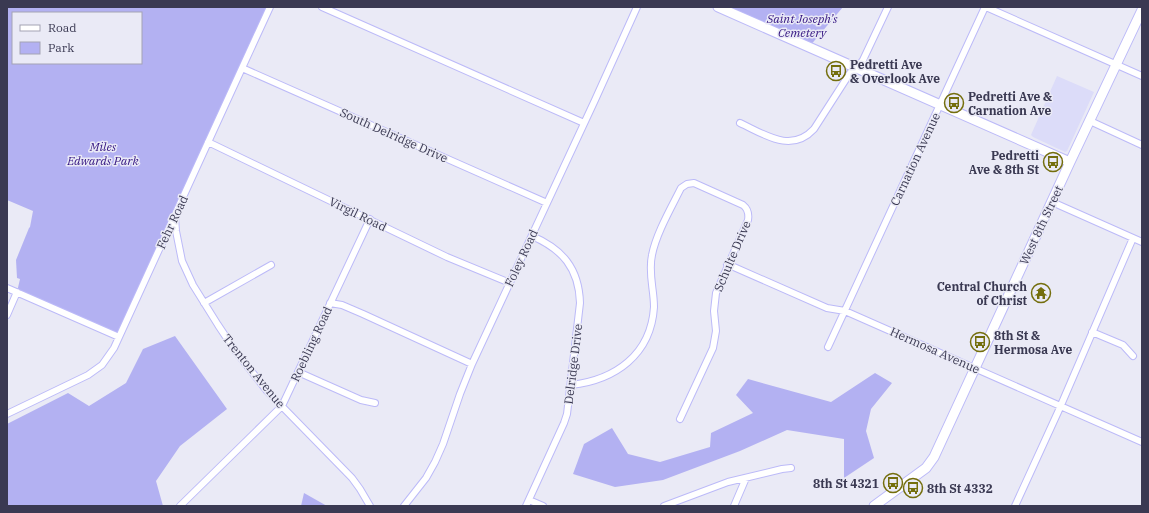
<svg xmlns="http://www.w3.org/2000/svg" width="1149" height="513" font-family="'IBM Plex Serif',serif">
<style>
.built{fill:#dcdcf9}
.green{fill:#b3b1f2;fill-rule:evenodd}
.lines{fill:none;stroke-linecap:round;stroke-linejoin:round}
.street-casing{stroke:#bcbaf8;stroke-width:8}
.secondary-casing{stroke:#bcbaf8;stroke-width:11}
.street{stroke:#fff;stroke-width:6}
.secondary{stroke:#fff;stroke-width:9}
.labels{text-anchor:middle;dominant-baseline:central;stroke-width:3;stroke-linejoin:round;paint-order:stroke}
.park-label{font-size:12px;font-style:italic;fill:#331480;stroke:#eaeaf6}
.poi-label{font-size:12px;font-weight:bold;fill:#3a3952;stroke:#eaeaf6;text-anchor:start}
.street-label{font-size:12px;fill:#3a3952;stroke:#eaeaf6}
</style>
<rect width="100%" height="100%" fill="#eaeaf6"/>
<path class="built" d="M1057 76 1094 92 1067 151 1065 152 1033 137 1031 135Z"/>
<path class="green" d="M7 7H270L119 337 17 292 20 279 17 278 16 260 29 228 30 227 33 211 7 200ZM13 13H141V63H13Z
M718 7H843L809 47Z
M175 336 227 409 180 446 156 481 163 506H7V424L68 393 89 406 126 383 143 349Z
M875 373 892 383 871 409 866 431 874 458 844 478V439L787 430 740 451 663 480 615 487 573 474 584 444 612 428 628 454 660 462 710 447 711 433 753 413 736 395 748 379 831 402Z
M304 493 327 506H301Z"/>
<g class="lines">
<g class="street-casing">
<path id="street" d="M322 7 584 123
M986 7 1142 76
M242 68 547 203
M1090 121 1142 145
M740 123C764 134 791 154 814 129L850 73 857 68 863 60 888 7
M208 142 447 257 510 283
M1052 202 1142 242
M175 217 176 231 182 261 193 285 218 325 234 349 267 391 352 478 360 489 370 506
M727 264 827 308 845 311 1142 442
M7 288 119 337
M204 303 271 265
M330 303 342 305 363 314 472 364
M7 315 17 292
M1092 332 1123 345 1133 356
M828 347 985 7
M298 372 361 400 375 403
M571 385C615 380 651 355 654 307 654 289 648 273 652 255 656 234 671 208 681 188L687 184 694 183 743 205C748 209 749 214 748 220L716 293 714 311 716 331 713 348 680 419
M7 414 88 375 102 365 114 348 242 68 270 7
M529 500 543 506
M180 506 282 406 370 219
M404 506 426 478 435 462 443 444 460 394 472 364 595 100 637 7
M526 506 564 423 567 414 580 303C579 268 562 249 532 236
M664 506 728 482 782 469 791 468
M734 506 746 478
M1015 506 1058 412 1133 238"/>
</g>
<g class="secondary-casing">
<path id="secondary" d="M718 7 1070 162
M874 506 926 468 934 457 1070 162 1142 10"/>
</g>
<use href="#street" class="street"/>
<use href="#secondary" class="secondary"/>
</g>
<defs>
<g id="bus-ring" transform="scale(1)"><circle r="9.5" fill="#eaeaf6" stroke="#746e0d" stroke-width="1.5"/><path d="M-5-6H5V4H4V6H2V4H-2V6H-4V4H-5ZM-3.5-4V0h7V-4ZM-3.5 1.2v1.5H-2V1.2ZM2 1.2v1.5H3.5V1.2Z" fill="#746e0d"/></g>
<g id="temple-ring" transform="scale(1)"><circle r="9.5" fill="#eaeaf6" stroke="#746e0d" stroke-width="1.5"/><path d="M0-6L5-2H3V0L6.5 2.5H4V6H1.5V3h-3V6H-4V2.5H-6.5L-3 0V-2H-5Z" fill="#746e0d"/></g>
</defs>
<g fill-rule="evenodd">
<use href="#bus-ring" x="836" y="71"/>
<use href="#bus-ring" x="954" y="103"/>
<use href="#bus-ring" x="1053" y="162"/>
<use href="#temple-ring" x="1041" y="293"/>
<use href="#bus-ring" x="980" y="342"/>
<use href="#bus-ring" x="893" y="483"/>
<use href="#bus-ring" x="913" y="488"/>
</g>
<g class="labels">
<g class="park-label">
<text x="802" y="18">Saint Joseph’s<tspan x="802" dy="14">Cemetery</tspan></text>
<text x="103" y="146">Miles<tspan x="103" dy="14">Edwards Park</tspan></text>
</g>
<g class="poi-label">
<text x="850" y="64">Pedretti Ave<tspan x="850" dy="14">&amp; Overlook Ave</tspan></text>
<text x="968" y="96">Pedretti Ave &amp;<tspan x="968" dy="14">Carnation Ave</tspan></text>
<text x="1039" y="155" text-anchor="end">Pedretti<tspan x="1039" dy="14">Ave &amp; 8th St</tspan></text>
<text x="1027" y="286" text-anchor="end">Central Church<tspan x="1027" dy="14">of Christ</tspan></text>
<text x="994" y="335">8th St &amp;<tspan x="994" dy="14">Hermosa Ave</tspan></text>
<text x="879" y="483" text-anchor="end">8th St 4321</text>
<text x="927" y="488">8th St 4332</text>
</g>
<g class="street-label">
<text transform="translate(394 135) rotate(24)">South Delridge Drive</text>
<text transform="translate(915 159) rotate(-65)">Carnation Avenue</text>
<text transform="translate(358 214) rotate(26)">Virgil Road</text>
<text transform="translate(172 222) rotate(-65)">Fehr Road</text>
<text transform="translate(1041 225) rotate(-65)">West 8th Street</text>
<text transform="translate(732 256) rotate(-67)">Schulte Drive</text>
<text transform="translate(521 258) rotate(-65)">Foley Road</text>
<text transform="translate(311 344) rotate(-65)">Roebling Road</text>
<text transform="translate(935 350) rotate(24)">Hermosa Avenue</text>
<text transform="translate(573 364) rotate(-83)">Delridge Drive</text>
<text transform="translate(254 371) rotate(51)">Trenton Avenue</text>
</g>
</g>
<rect width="1149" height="513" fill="none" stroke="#3a3952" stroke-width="16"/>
<rect x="12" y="12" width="130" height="52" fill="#eaeaf6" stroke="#a4a3b4"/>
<rect x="20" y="25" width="20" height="6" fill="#ffffff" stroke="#a4a3b4"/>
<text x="48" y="32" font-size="12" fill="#3a3952">Road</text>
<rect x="20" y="42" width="20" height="12" fill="#b3b1f2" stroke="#a4a3b4"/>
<text x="48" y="52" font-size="12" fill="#3a3952">Park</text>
</svg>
